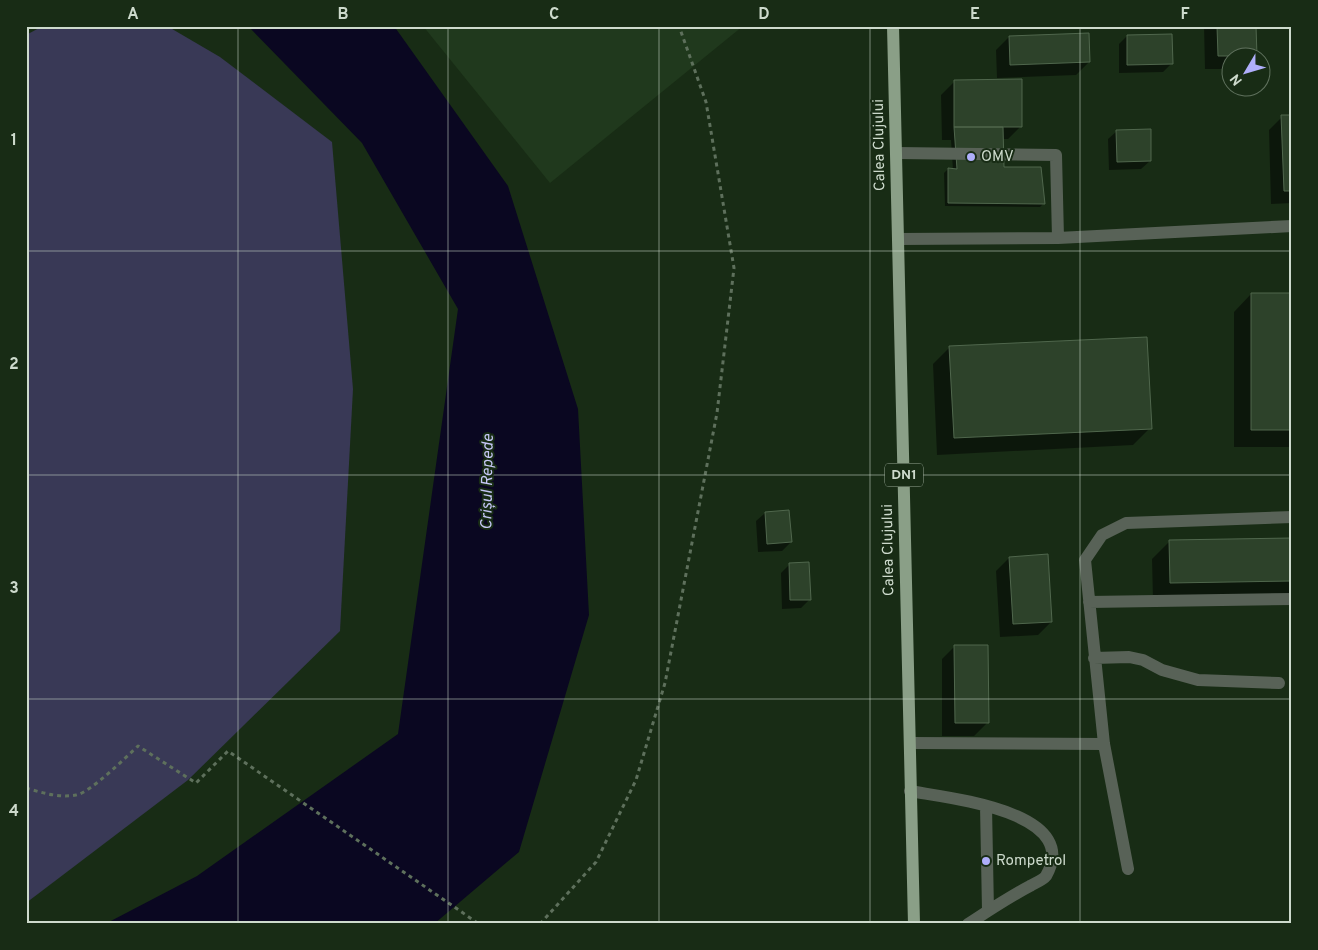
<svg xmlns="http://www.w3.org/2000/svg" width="1318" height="950" font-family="Overpass,sans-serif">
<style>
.built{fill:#20391d}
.green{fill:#393956}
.water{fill:#0a0721}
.shadow{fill:#0007}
.building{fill:#2d422a;stroke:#50674d}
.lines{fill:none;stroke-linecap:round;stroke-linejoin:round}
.path{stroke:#5e705c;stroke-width:3;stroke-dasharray:4 4;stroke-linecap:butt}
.service{stroke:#586257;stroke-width:12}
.primary{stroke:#8a9f87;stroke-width:12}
.grid{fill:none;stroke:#cddacc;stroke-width:1;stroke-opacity:0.55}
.poi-dot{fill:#afaefa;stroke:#182c15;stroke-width:2}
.labels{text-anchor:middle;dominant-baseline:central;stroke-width:4;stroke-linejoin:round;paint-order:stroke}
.shield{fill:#182c15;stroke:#97a695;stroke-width:1}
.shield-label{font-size:14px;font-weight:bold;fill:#cddacc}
.street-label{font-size:15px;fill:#cddacc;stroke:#182c15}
.poi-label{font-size:15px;fill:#cddacc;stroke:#182c15;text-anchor:start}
.water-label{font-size:16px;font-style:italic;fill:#c5c6f5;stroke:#182c15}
.neatline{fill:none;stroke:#cddacc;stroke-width:2}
.grid-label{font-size:16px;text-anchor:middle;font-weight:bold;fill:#cddacc}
</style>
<rect width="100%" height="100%" fill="#182c15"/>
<path class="built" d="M423 26H743L550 183Z"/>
<path class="green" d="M43 26H167L220 57 332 142 353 389 340 631 188 780 26 903V35Z"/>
<path class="water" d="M248 26H394L508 186 578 409 589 615 519 852 434 924H105L197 876 398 734 458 309 362 143Z"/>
<path class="shadow" d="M1204 26H1255V55L1253 58H1230V69H1205Z
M1127 36 1172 63 1163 72 1119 73V44Z
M1009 37 1089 62 1076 75 997 78 996 50Z
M954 82 1021 126 1008 139H1002V169L1044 203 1040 207 945 206 944 173 948 169 953 170 951 140H942L941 95Z
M1292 116V203L1271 204 1269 130 1282 117Z
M1117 131 1150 161 1141 169 1109 170 1108 139Z
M1251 294 1292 295V447H1234V312Z
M950 347 1150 428 1133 445 937 455 933 364Z
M765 513 791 542 782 551 758 552 756 521Z
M1292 539V597L1153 600 1152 559 1170 541Z
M1009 558 1051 622 1038 635 1000 637 996 571Z
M789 565 810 599 801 608 782 609 781 573Z
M955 646 987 723 974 736H942V659Z"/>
<path class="building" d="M1217 26H1256L1257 56H1218Z
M1089 33 1090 62 1010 65 1009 36Z
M1172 34 1173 64 1127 65V35Z
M1022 79V127H954V80Z
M1281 115H1292V191H1284Z
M954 127H1003L1004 167H1041L1045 204 948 203V168L957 169Z
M1151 129V161L1117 162 1116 130Z
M1251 293H1292V430H1251Z
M1147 337 1152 429 954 438 949 346Z
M789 510 792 542 767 544 765 512Z
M1292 538V581L1170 583 1169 540Z
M1048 554 1052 622 1013 624 1009 557Z
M809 562 811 600H790L789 563Z
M954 645H988L989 723H955Z"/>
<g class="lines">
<path class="path" d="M26 788C43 793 59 798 76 795 90 793 126 757 138 746L196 783 228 751 479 924
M540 924 596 862 636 780 665 683 717 413 734 268 706 102 679 26"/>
<path class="service" d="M897 153 1056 155 1058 238
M899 239 1058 238 1292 226
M1089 602 1292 599
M1094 658 1129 657 1143 660 1162 670 1198 680 1279 683
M910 743 1104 744
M910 791C947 798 1083 811 1046 876 1043 880 1035 883 1030 886 1009 897 988 911 968 924
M986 806 988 911
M1128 869 1104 744 1085 560 1102 535 1126 523 1292 517"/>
<path class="primary" d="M893 26 914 924"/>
</g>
<path class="grid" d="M238 26V924M448 26V924M659 26V924M870 26V924M1080 26V924M26 251H1292M26 475H1292M26 699H1292"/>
<g class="poi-dot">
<circle cx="971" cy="157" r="5"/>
<circle cx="986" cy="861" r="5"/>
</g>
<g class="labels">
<rect class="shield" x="885" y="463.5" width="38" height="23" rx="4"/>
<g class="shield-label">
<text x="904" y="475">DN1</text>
</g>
<g class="street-label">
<text transform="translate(880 145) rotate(-91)">Calea Clujului</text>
<text transform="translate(889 550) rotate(-91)">Calea Clujului</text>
</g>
<g class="poi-label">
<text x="981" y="157">OMV</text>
<text x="996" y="861">Rompetrol</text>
</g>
<g class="water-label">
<text transform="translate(488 482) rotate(-89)">Crișul Repede</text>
</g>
</g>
<rect width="1318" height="950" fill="none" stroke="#182c15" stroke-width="55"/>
<g transform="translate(1246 72) rotate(232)"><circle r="24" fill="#182c15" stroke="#60725e"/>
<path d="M0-4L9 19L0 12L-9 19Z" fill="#afaefa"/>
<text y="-8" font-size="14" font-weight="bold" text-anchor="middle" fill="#cddacc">N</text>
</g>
<rect x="28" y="28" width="1262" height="894" class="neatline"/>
<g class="grid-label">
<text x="133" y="19">A</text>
<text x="343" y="19">B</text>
<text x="554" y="19">C</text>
<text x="764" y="19">D</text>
<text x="975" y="19">E</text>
<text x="1185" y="19">F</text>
<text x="14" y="145">1</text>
<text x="14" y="369">2</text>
<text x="14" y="593">3</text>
<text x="14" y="816">4</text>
</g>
</svg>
